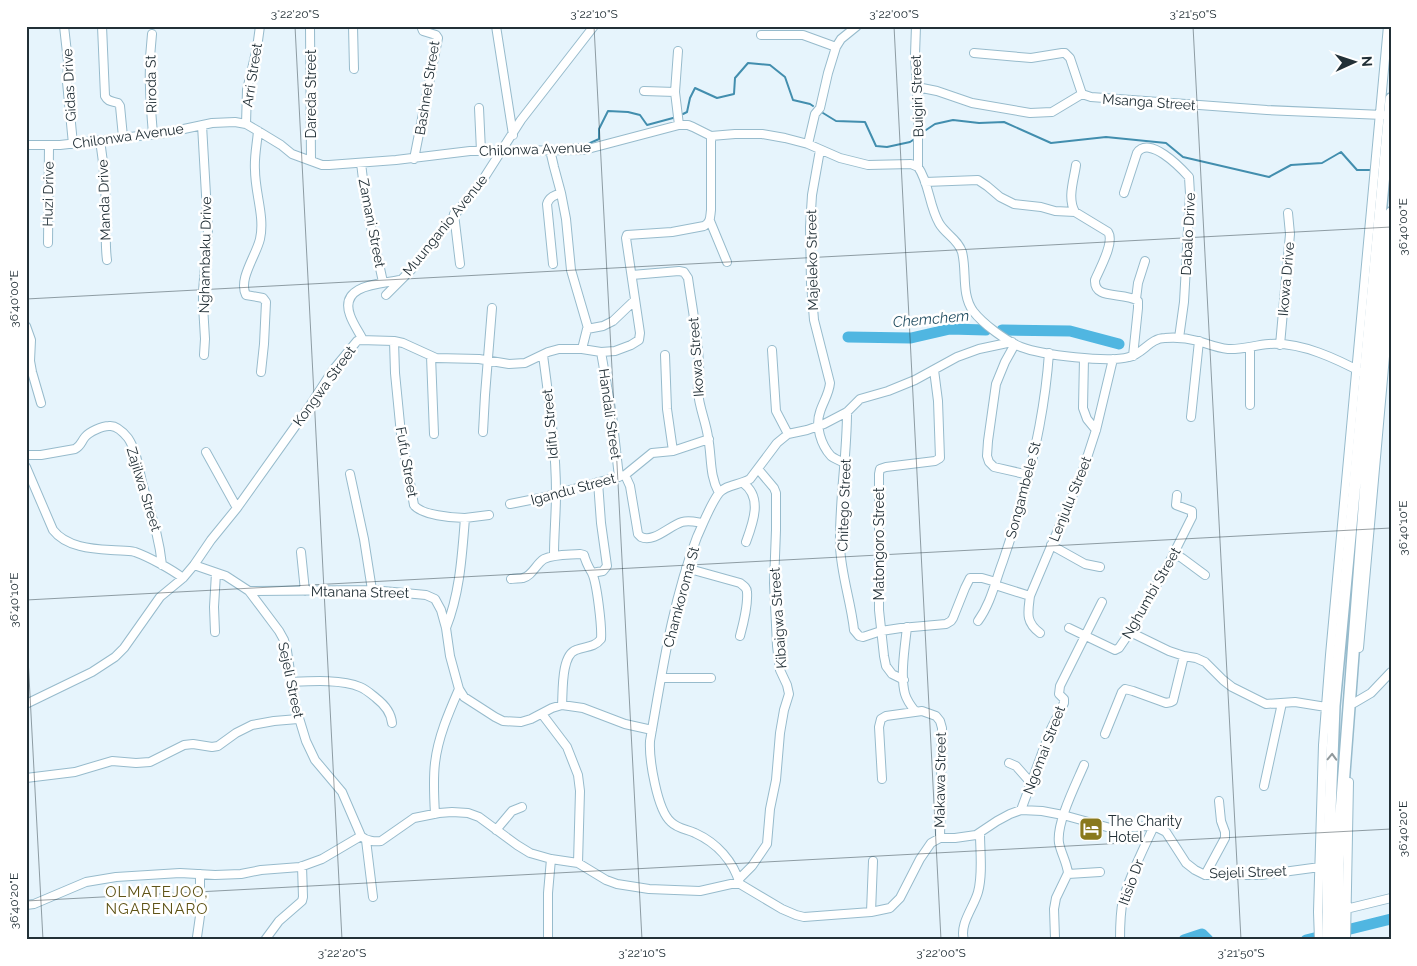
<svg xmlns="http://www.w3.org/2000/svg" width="1417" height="966" font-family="Raleway,sans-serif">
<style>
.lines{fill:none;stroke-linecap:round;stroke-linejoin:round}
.stream{stroke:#428eae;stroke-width:2}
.river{stroke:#50b6e1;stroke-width:11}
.minor-casing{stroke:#97bbcc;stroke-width:10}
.highway-casing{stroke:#97bbcc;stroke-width:14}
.minor{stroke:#fff;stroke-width:8}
.highway{stroke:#fff;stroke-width:11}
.oneway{stroke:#90989b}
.ticks{fill:none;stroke:#223037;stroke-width:1;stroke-opacity:0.45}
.labels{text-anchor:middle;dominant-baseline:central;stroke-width:5;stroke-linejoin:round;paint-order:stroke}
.street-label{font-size:14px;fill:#223037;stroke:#fff}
.poi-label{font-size:14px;fill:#223037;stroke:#fff;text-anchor:start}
.water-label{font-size:15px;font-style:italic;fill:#265164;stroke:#fff}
.neighbourhood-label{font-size:15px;letter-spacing:1px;fill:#5f5417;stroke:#fff}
.neatline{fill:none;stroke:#223037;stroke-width:2}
.ticks-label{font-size:12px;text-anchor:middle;fill:#223037}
</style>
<rect width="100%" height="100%" fill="#e6f4fc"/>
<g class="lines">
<path class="stream" d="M823 113 836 121 865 122 876 146 887 147 910 142 913 140
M683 114 687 112 690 98 695 88 717 98 734 94 735 78 748 63 770 65 785 77 793 100 810 104 813 106
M923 132 935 124 953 120 979 123 1004 122 1051 143 1106 137 1166 143 1183 157 1269 177 1291 165 1322 163 1341 152 1357 170H1372
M573 144H588L599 139V129L608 111 628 112 640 115 647 125 673 118"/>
<path class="river" d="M1002 330 1070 331 1119 344
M848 337 911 338 950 329 986 330
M1184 940 1202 934 1208 940
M1306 940 1391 919"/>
<g class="minor-casing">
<path id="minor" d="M64 26 68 62 67 82 73 144
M102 26 105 96C108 102 112 101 118 103L120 106 123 137
M310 26 311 161
M353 26 354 69
M496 26 513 135
M916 26 915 55 918 112V167
M152 34C148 68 150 100 153 134
M761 35H803L836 47
M678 51 675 92 679 125
M974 53 1031 58 1062 53H1065L1070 58 1082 94
M917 87 937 91 972 103 1030 113 1052 112 1082 94
M644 91 675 92
M1082 94 1091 97 1267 110 1383 115
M479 108 481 151
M246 124 247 90 257 48 260 26
M202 125 208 230 203 291V305L205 339 204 355
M258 131C257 144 254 157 255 170 255 193 265 217 260 239 256 256 238 279 246 295L263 298 266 302 264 344 261 372
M100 140C104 166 106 191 106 217 106 232 105 245 107 260
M808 144 815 114 820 108 828 73 836 47 841 39 857 26
M26 145H60L165 133 212 123 235 122 246 124 258 131 281 145 292 154 322 165H329L396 160 470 151 584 150 679 125H688L693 127 711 136 735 134H762L785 138 808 144 840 158 868 165 911 164 918 167C929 182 929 206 939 223 945 234 958 239 962 252 967 271 961 294 973 311 983 324 1006 341 1021 347 1042 355 1108 363 1129 357 1143 354 1150 338 1165 338 1176 337 1187 338 1198 341 1208 344 1217 348 1228 349 1241 350 1255 345 1269 344 1302 342 1337 359 1365 374
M550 150 554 167 561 193 566 219 571 270 588 328
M820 150 812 195 810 227 811 283 814 320 830 383C829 394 823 402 820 412 815 426 821 445 831 456 835 459 840 461 845 463
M414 159 438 38 436 35 423 31 421 26
M361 163 366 204 383 282
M925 182 978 180 987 186 1000 197 1014 204 1041 207 1055 211 1075 212 1108 232C1115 242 1100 268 1095 280 1094 301 1123 291 1138 301V308L1133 356
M1124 193 1137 153C1149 135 1180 167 1189 177L1190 194 1184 302 1179 338
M1075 212C1067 198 1074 180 1076 165
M454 214 460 264
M710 221 727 262
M48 243 49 146
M553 264 547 204C549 197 555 195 561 193
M632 275 679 271 684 272 688 278C692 307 698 336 699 365 700 374 697 383 698 392 699 407 706 422 708 437 712 457 709 475 719 493
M386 295 411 270 484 178 521 120 594 26
M1136 299 1138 283 1145 261
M26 326 31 340 30 361 32 372 41 403
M363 340C359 332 353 324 350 315 339 284 381 284 400 280
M394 341 395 373 401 434 414 505C421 515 453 518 465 518 473 517 481 516 489 515
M1015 344 1005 362 996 384 988 441 987 456 989 462 994 467 1029 475
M1280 345 1290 234 1288 213
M582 349 587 329 603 326 613 321 635 300
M772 350 776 411 788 434
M601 352 612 415 619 477
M543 355C549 401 556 447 556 493 556 514 554 535 554 555
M665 355 667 409 673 451
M431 356 434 434
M1084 358 1083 408 1087 419 1096 430
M1250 405V347
M847 412C847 457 839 501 840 546 841 574 851 602 854 630L859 636 863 637 881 631 901 628 946 624 951 621 953 618 965 588 970 578H982L996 582
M1191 417 1199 341
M483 432 485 395 492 308
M206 452 237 508
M26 455H41L75 449C81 446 81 442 85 437 89 432 102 426 109 426 116 425 124 433 128 438 137 451 139 471 143 486 151 514 159 536 162 565
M26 467 53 530C66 547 92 549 111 550 119 551 127 550 135 552 149 557 171 569 183 578
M350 474 364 539 372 590
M625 475 652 453 673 451 709 439
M743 483C763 497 753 523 746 542
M510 504 540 498 625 475 630 486 638 534 641 537C654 543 669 526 682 522 689 520 696 522 703 523
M1051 545 1085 564 1100 567
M301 552 305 591
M1174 554 1182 558 1205 575
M194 565 226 576 249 591 279 631 284 640 287 651 295 705 306 741 315 760 342 792 361 836C366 841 375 842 381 841L414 818 439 813 452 812 468 813 479 817 517 845 530 853 551 859 578 863 606 880 617 884 649 889 700 891 731 884H740L782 909 796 915 804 917 871 912 890 908 900 898 920 859 931 843 940 838H955L976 835 997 821 1010 814 1021 810 1042 811 1063 815 1114 829 1146 826 1158 828 1166 832 1186 863 1195 870 1205 875H1261L1320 867
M686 568 740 583C744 586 747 588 747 592 748 604 743 625 740 636
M592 573 603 571 607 566 601 523 598 482
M511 579C515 578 520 579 523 578 532 576 536 564 544 559 555 554 568 555 580 554L584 555C586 563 588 566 592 573 597 583 602 627 601 639 594 648 585 646 576 650 561 655 563 692 562 705
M995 585 1030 596
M249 591 372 590 426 595 435 599 441 610 446 628 450 656 459 689 464 697 495 717 503 721 521 722 531 719 552 708 562 705 583 708 625 724 652 730
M978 621C991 603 995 582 1003 561 1026 494 1044 425 1049 353
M907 627C905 646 900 676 905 694 907 701 911 706 915 711
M446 628C460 593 462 555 465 518
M1069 628 1115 650 1119 648 1130 632 1169 563 1192 517V511L1176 505 1177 495
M215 632 214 607 216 573
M1130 632 1169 651 1184 656 1196 658 1205 662 1223 680 1232 687 1266 704 1295 702 1326 707
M1040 633C1025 622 1028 612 1030 596L1082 473 1096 430 1113 359
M1359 648 1391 289
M662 678H711
M904 680 892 674 886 666 884 656 879 610V474L880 469 886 467 935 461 940 458 938 401 934 370
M291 682C311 681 342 679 360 687 367 690 371 694 376 698 385 705 391 712 392 723
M1354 703 1371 693 1391 672
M26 704 92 672 115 657 124 648 160 597 183 578 194 565 211 540 237 508 309 407 333 370 357 341 360 340 394 341 403 343 436 358 479 359 509 364 525 363 548 352 559 349H582L601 352 615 351 631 345 639 340 640 333 626 238 627 235 672 232 704 226C711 222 710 217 711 210V136
M542 714 567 747 578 775 580 791 578 863
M1105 734 1122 692 1125 689 1133 691 1166 703 1171 702 1173 701 1184 656
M1009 763 1016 766 1031 783
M26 778 75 772 112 761 136 763 150 762 184 745 193 744 212 747 218 746 236 733 252 725 274 721 298 719
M882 779 879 727 881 719 886 716 922 711 936 716 940 721 942 728 940 838
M1264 786 1282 703
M1021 810 1051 729 1064 703V699L1059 694 1060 686 1102 602
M435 814C434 797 433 780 435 763 438 737 449 712 459 689
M496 830 512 811 522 807
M366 840 373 897
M1068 874 1100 872
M1205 875 1225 838V832L1221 821 1219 801
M738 880 752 866 767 844 770 809 776 780 780 733 784 710 789 694 787 685 780 670 777 646 774 583 776 530V493L774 488 758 469
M740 884C733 861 717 843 695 833 687 829 678 829 671 822 657 810 649 759 650 741 662 673 672 602 697 537 703 524 710 505 719 493 725 485 740 485 750 479L777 443 788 434 807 430 824 424 847 412 860 399 888 391 915 380 957 357 979 349 1012 342
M26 905 34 904 86 882 116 877 180 873 215 875 241 874 261 870 300 867 322 859 361 836
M1346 909 1391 898
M871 912 873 861
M197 937 200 916V874
M1055 938 1054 909 1056 898 1068 873C1067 863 1061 853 1059 843 1056 823 1076 784 1084 765
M265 940 279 921 302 901 303 897 302 866
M548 940V893L551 859
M964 940C959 924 974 907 978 892 983 874 980 852 980 833
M1120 940C1120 927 1120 913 1123 900 1130 875 1143 850 1154 826
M1319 940 1318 912 1323 745 1330 655 1388 26
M1346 940 1349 782"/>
</g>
<g class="highway-casing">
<path id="highway" d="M1328 940V864L1334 706 1391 99
M1338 940V864L1340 826 1371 417 1391 213"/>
</g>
<use href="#minor" class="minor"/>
<use href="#highway" class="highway"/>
</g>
<defs><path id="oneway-chevron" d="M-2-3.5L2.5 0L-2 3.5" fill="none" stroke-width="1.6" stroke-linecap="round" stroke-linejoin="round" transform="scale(1.25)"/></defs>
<use class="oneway" href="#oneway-chevron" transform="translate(1332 757) rotate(-88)"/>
<path class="ticks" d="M295 26 342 940M594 26 642 940M894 26 941 940M1193 26 1241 940M26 299 1391 227M26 600 1391 528M26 620 43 940M26 901 1391 829"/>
<defs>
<g id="hotel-square" transform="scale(1.25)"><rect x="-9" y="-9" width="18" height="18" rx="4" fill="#89791d" stroke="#fff"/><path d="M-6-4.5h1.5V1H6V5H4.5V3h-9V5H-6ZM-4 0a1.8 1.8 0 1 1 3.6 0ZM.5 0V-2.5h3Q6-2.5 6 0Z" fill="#fff"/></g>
</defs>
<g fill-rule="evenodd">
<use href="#hotel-square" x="1091" y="829"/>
</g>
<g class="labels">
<g class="street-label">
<text transform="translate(252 75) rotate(-81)">Arri Street</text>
<text transform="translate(151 84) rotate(-91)">Riroda St</text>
<text transform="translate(69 85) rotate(-93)">Gidas Drive</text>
<text transform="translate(427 88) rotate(-81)">Bashnet Street</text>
<text transform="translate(311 94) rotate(-90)">Dareda Street</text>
<text transform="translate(917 96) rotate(-92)">Buigiri Street</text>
<text transform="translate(1149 102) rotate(4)">Msanga Street</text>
<text transform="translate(128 136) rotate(-8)">Chilonwa Avenue</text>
<text transform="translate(535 149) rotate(-2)">Chilonwa Avenue</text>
<text transform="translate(48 194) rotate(-89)">Huzi Drive</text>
<text transform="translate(104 200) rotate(-92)">Manda Drive</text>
<text transform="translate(372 223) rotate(79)">Zamani Street</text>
<text transform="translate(445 225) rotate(-51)">Muunganio Avenue</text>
<text transform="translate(1188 234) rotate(-87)">Dabalo Drive</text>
<text transform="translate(205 255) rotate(-89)">Nghambaku Drive</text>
<text transform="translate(812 260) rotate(-91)">Majeleko Street</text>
<text transform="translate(1286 279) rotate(-85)">Ikowa Drive</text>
<text transform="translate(696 357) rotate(-94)">Ikowa Street</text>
<text transform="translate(324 386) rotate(-54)">Kongwa Street</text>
<text transform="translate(610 414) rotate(82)">Handali Street</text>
<text transform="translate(550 424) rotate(-95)">Idifu Street</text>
<text transform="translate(407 462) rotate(80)">Fufu Street</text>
<text transform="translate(144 489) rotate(73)">Zajilwa Street</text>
<text transform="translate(573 489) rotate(-15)">Igandu Street</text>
<text transform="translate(1023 490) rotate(-75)">Songambele St</text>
<text transform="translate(1070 499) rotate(-68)">Lenjulu Street</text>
<text transform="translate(844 505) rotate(-88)">Chitego Street</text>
<text transform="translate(879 544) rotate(-90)">Matongoro Street</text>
<text transform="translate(360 592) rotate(1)">Mtanana Street</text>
<text transform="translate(1151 593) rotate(-60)">Nghumbi Street</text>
<text transform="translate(681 597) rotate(-75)">Chamkoroma St</text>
<text transform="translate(778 618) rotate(-94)">Kibaigwa Street</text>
<text transform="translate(291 680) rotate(78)">Sejeli Street</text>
<text transform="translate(1044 750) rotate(-69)">Ngomai Street</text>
<text transform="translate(940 780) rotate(-89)">Makawa Street</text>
<text transform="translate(1248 872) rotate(-2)">Sejeli Street</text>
<text transform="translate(1131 882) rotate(-70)">Itisio Dr</text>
</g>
<g class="poi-label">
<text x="1108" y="821">The Charity<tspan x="1108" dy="16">Hotel</tspan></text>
</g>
<g class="water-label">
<text transform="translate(931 319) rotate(-5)">Chemchem</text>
</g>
<g class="neighbourhood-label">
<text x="157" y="892">OLMATEJOO,<tspan x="157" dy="17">NGARENARO</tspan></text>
</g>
</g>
<rect width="1417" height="966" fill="none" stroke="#ffffff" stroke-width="55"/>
<g transform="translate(1354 62) rotate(87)" stroke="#ffffff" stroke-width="4" paint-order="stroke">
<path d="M0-4L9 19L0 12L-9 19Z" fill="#223037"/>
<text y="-8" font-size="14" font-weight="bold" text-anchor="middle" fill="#223037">N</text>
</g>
<rect x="28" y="28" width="1362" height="910" class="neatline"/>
<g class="ticks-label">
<text x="295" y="18">3°22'20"S</text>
<text x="594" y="18">3°22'10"S</text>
<text x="894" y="18">3°22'00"S</text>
<text x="1193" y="18">3°21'50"S</text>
<text transform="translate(1403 227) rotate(-90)" y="4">36°40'00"E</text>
<text transform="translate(14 299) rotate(-90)" y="4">36°40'00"E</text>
<text transform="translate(1403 528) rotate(-90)" y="4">36°40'10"E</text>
<text transform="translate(14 600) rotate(-90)" y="4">36°40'10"E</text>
<text transform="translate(1403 829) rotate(-90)" y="4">36°40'20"E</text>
<text transform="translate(14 901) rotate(-90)" y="4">36°40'20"E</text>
<text x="342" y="957">3°22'20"S</text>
<text x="642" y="957">3°22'10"S</text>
<text x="941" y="957">3°22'00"S</text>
<text x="1241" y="957">3°21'50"S</text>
</g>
</svg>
